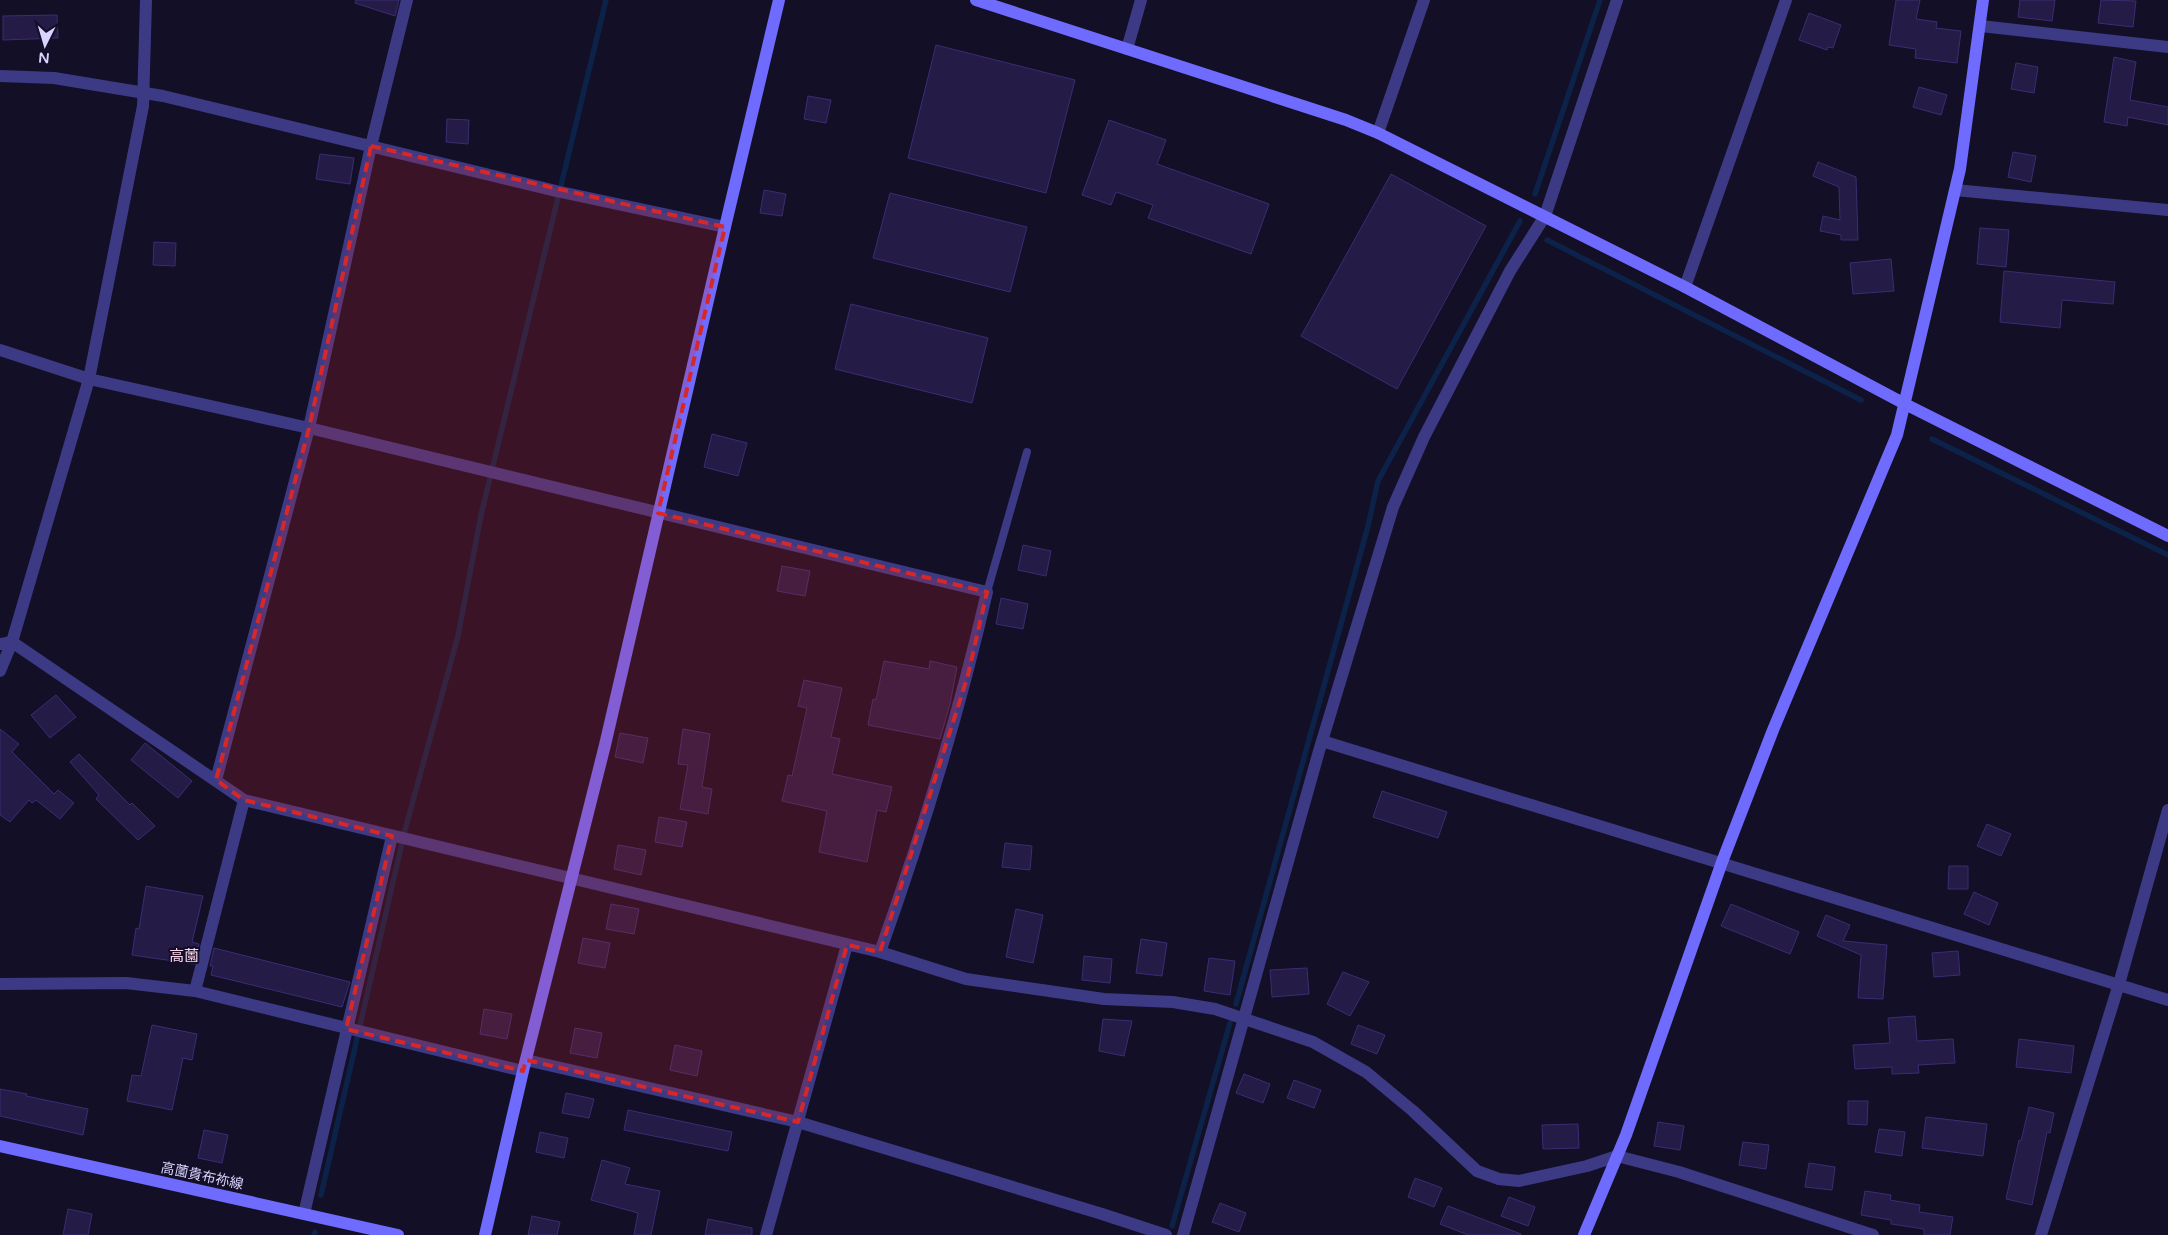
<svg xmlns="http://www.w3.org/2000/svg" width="2168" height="1235" font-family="'Varela Round','Noto Sans JP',sans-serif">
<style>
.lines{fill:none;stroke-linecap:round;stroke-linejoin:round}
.stream{stroke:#0c2248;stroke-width:5.5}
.building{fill:#241b47;stroke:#3b2d73}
.lane{stroke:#3d3a85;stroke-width:8}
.street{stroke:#3d3a85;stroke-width:12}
.secondary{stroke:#6f6bff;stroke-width:12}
.marked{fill:#d62828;fill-opacity:0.2;stroke:#d62828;stroke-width:4;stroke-dasharray:10 6;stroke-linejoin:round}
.labels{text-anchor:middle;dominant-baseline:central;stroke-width:4;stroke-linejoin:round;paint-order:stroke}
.street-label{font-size:14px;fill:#d9d4ff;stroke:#130f26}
.neighbourhood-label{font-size:15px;fill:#ffd6f0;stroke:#130f26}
</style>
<rect width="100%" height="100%" fill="#130f26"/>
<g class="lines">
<path class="stream" d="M1535 194 1600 0
M1547 240 1861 400
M1932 439 2168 555
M1236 1004 1368 526 1378 481 1520 221
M321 1195 405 830 458 636 481 515 606 0
M1172 1226 1230 1023
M314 1235 315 1232"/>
</g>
<path class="building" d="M356 0H399L395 16 355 3Z
M1896 0H1920L1916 19 1937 22 1936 28 1961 31 1957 63 1915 58 1916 49 1889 45Z
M2020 0H2055L2052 21 2018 17Z
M2101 0 2136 1 2133 27 2098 23Z
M1809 13 1841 25 1833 48 1828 47 1827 50 1799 40Z
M57 15 58 38 3 40V16Z
M936 45 1075 80 1046 193 908 158Z
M2114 57 2136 62 2130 100 2168 107V125L2128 117 2127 126 2104 122Z
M2016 63 2038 67 2034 93 2011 89Z
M1919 87 1947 95 1941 115 1913 107Z
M808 96 831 100 826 123 804 119Z
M447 119 469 120 468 144 446 142Z
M1109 120 1166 140 1157 164 1269 204 1251 254 1148 218 1153 205 1116 192 1111 205 1082 195Z
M2013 152 2036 156 2031 182 2008 177Z
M320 154 354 158 350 184 316 179Z
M1818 162 1856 177 1858 240H1841V235L1820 231 1823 216 1840 220 1839 187 1813 176Z
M1391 174 1486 226 1397 389 1301 336Z
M764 190 786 194 782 216 760 213Z
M890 193 1027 227 1010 292 873 258Z
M1980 228 2009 230 2006 267 1977 264Z
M154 242 176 243 175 266 153 265Z
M1891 259 1894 291 1853 294 1850 263Z
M2004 271 2115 282 2113 304 2062 300 2060 328 2000 322Z
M851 304 988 338 972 403 835 369Z
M712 434 747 443 738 476 704 467Z
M1023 545 1051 551 1046 576 1018 570Z
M782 566 810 571 805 596 777 591Z
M1001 598 1028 604 1023 629 996 624Z
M884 661 929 669 930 661 957 667 950 704 940 739 868 725 873 699 876 700Z
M804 680 842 688 831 737 840 739 832 774 892 787 886 812 877 810 867 862 819 852 827 811 782 801 788 775 792 776 807 708 798 706Z
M56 695 76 717 50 738 31 715Z
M0 729 19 744 12 752 54 794 58 790 74 803 60 819 36 800 32 803 29 800 10 822 0 815Z
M683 729 710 734 702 787 712 789 708 814 680 809 688 765 678 764Z
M620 733 648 738 643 763 615 757Z
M145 743 192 781 178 798 131 760Z
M79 754 130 805 132 803 155 826 138 840 96 799 99 795 70 762Z
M1382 791 1447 812 1438 838 1373 817Z
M659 817 687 822 682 847 655 842Z
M1987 824 2011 834 2001 856 1977 846Z
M1005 843 1032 846 1030 870 1002 867Z
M618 845 646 850 641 875 614 869Z
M1949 866H1968V889H1948Z
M146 886 203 896 192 942 199 944 194 964 132 955 136 928 139 929Z
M1974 892 1998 903 1989 925 1964 914Z
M611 904 639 909 634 934 606 929Z
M1731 904 1799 932 1790 954 1721 926Z
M1016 909 1043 915 1033 963 1006 957Z
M1826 915 1850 925 1843 941 1887 945 1883 999 1858 998 1861 955 1817 936Z
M583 938 610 943 605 968 578 963Z
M1141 939 1167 943 1162 976 1136 973Z
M214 948 350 982 342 1007 211 975 213 966H210Z
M1958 951 1960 975 1934 977 1932 953Z
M1084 956 1112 959 1110 983 1082 980Z
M1209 958 1235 961 1230 995 1204 991Z
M1307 968 1309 994 1272 997 1270 970Z
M1343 972 1369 982 1350 1016 1327 1004Z
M484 1009 512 1014 507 1039 480 1034Z
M1915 1016 1917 1041 1953 1039 1955 1063 1918 1065 1919 1073 1892 1074V1067L1855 1069 1853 1045 1890 1043 1888 1018Z
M1103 1019 1132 1021 1124 1056 1099 1051Z
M152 1025 197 1034 192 1060 183 1058 172 1110 127 1101 132 1075 141 1076Z
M1358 1025 1385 1035 1377 1054 1351 1044Z
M575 1028 602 1033 597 1058 570 1053Z
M2019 1039 2074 1046 2071 1073 2016 1067Z
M675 1045 702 1051 697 1076 670 1070Z
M1244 1074 1270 1084 1263 1103 1236 1093Z
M1294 1080 1321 1090 1314 1108 1287 1098Z
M0 1089 27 1094 26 1096 88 1109 83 1135 0 1116Z
M566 1093 594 1099 589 1118 562 1113Z
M1848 1101H1868L1867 1125 1848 1124Z
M2029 1107 2054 1113 2050 1133 2047 1132 2032 1205 2006 1199 2019 1140 2021 1141Z
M628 1110 732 1132 728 1151 624 1130Z
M1926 1117 1987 1124 1983 1156 1922 1148Z
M1658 1122 1684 1126 1680 1150 1654 1146Z
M1578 1124 1579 1148 1543 1149 1542 1125Z
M1879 1129 1905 1132 1902 1156 1875 1152Z
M204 1130 228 1135 222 1163 198 1158Z
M540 1132 568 1138 564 1158 536 1152Z
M1743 1142 1769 1145 1766 1169 1739 1165Z
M602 1160 630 1168 625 1184 660 1191 651 1235H634L638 1213 591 1200Z
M1809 1163 1835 1167 1832 1190 1805 1187Z
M1415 1178 1442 1188 1434 1207 1408 1197Z
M1865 1191 1891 1195 1890 1200 1920 1205 1919 1212 1953 1217 1950 1235H1924V1229L1891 1224V1220L1861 1215Z
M1509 1197 1535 1207 1528 1226 1501 1216Z
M1220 1203 1246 1213 1239 1232 1212 1222Z
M1448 1206 1521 1234V1235H1468L1440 1224Z
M68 1209 92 1214 88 1235H63Z
M532 1216 560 1222 557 1235H528Z
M708 1219 752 1228V1235H705Z"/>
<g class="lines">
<path class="lane" d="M987 592 1027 452"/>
<path class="street" d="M1981 26 2168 47
M1127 49 1141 0
M0 76 54 78 163 96 556 191 725 227
M1378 133 1424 0
M1955 190 2168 210
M1685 287 1786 0
M0 350 89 379 309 428 987 592C959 714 922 834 880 952
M0 644 12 642 244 800 880 952 966 979 1104 999 1173 1002 1215 1009 1313 1042 1366 1072 1413 1111 1477 1171 1499 1179 1519 1181 1587 1166 1617 1156 1679 1172 1873 1235
M0 671 12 642 89 379 143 106 146 0
M1322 741 2168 1000
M216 780 309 428 371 146 407 0
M0 984 126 983 195 991 523 1071
M195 991 244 800
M526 1060 798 1122 1102 1214 1166 1235
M304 1214 392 836
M766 1235 847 945
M1183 1235 1319 751 1393 507 1424 437 1510 271 1545 216 1617 0
M2041 1235 2119 984 2168 810"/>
<path class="secondary" d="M976 0 1346 120 1378 133 1685 287 1905 404 2168 536
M0 1146 398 1235
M485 1235 523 1071 605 745 725 227 779 0
M1584 1235 1626 1135 1722 862 1773 730 1897 435 1960 169 1983 0"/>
</g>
<path class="marked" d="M371 146 725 227 658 513 987 592 968 675 880 952 847 945 798 1122 526 1060 523 1071 346 1029 392 836 244 800 216 780 309 428Z"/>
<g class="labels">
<g class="street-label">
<text transform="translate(202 1176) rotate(12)">高薗貴布祢線</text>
</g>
<g class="neighbourhood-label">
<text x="184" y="956">高薗</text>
</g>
</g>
<g transform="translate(45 45) rotate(185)" stroke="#130f26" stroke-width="4" paint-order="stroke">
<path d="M0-4L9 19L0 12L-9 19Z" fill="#d9d4ff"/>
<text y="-8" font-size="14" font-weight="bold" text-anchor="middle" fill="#d9d4ff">N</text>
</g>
</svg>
